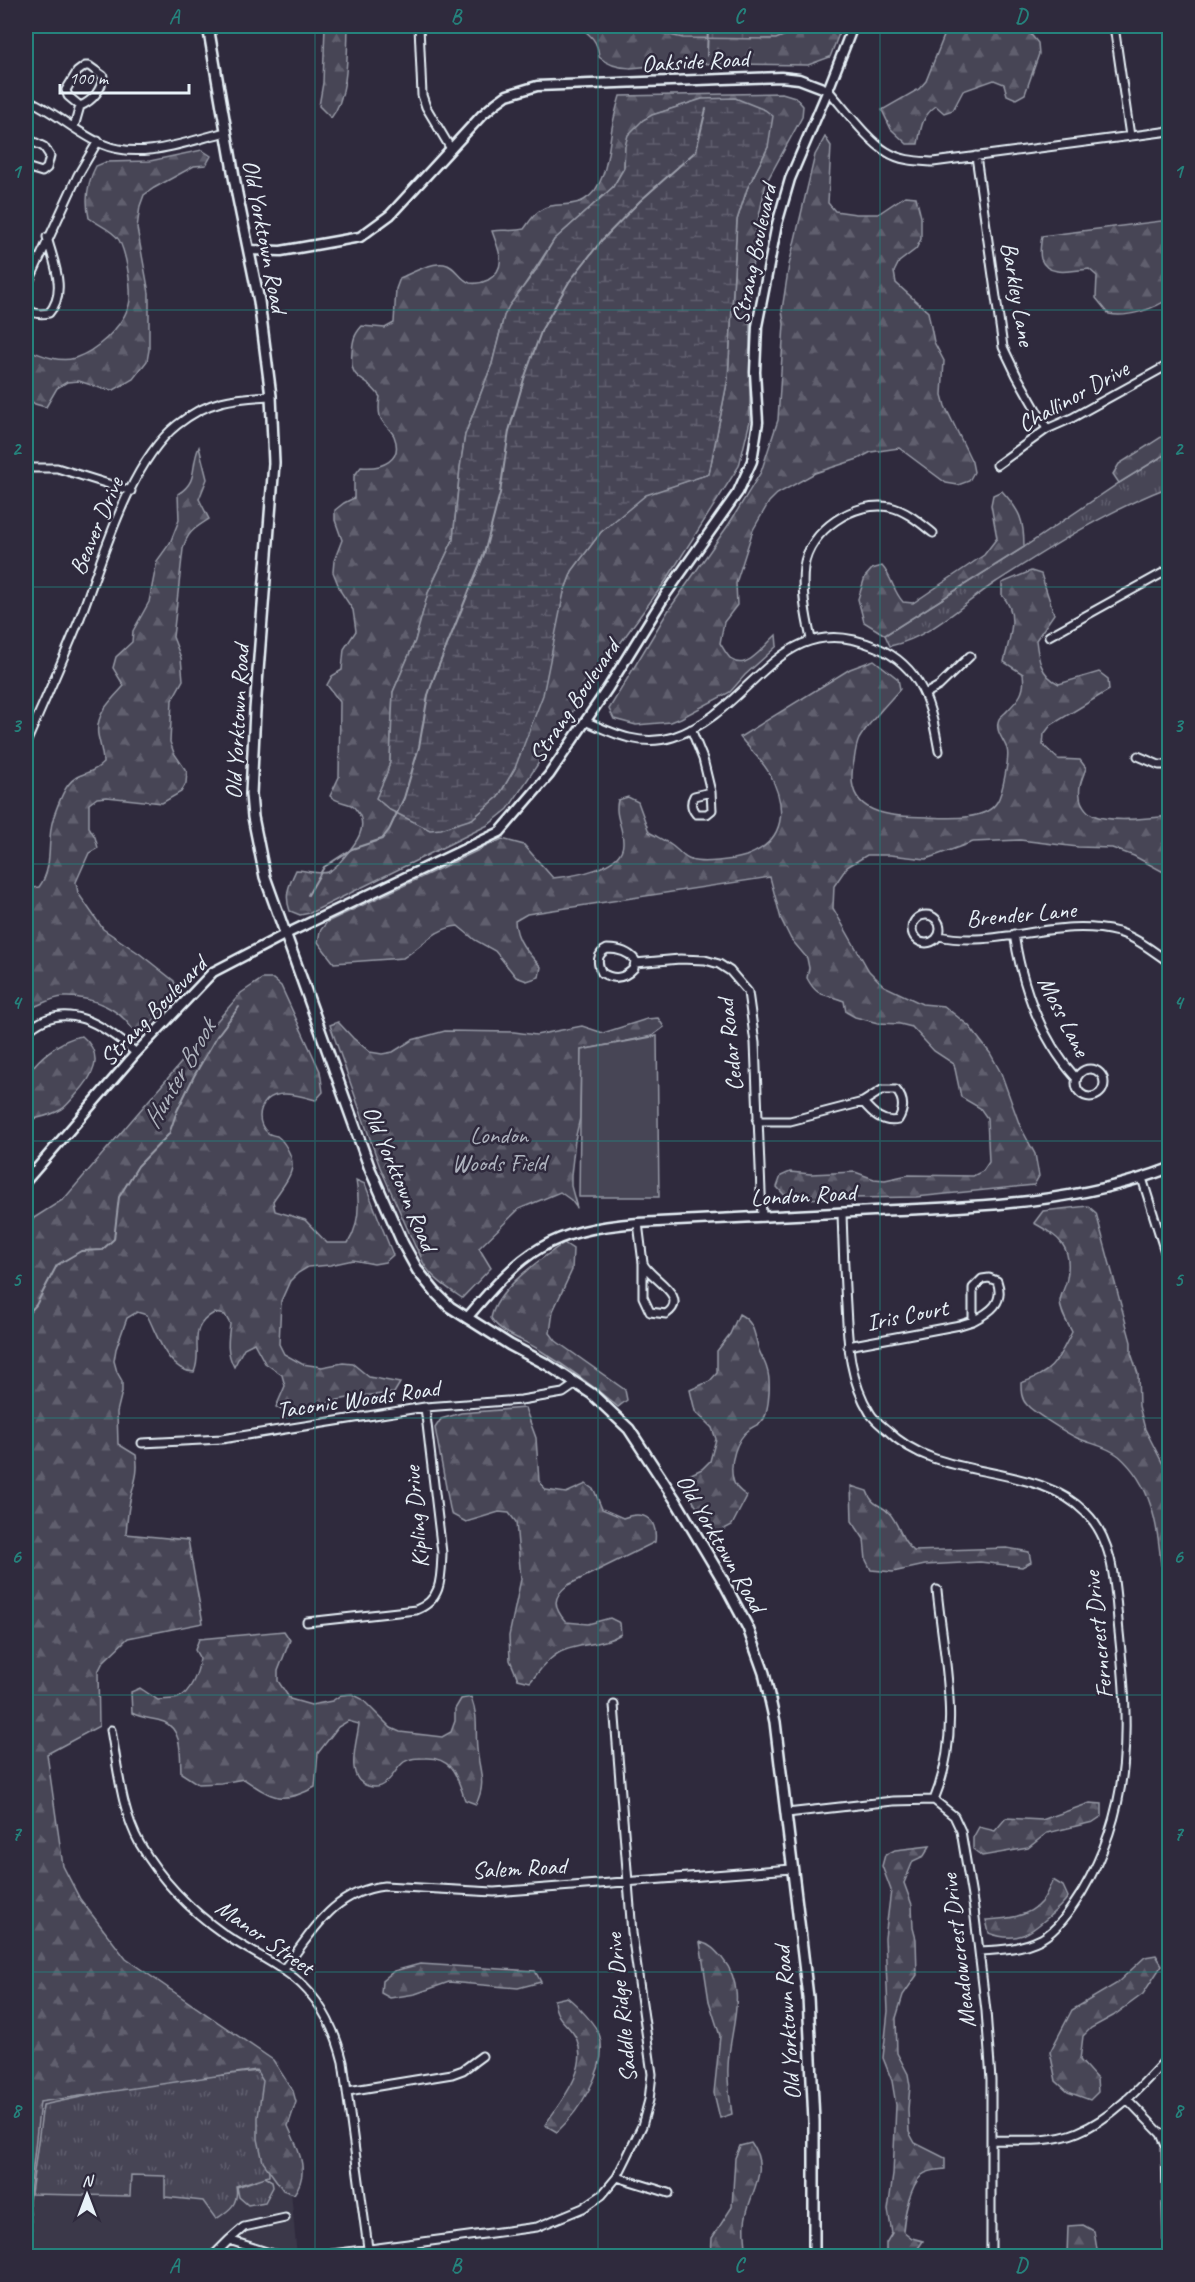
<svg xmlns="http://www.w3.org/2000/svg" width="1195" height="2282" font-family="Caveat,sans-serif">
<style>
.built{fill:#3b3749}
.grass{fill:url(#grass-tufts);stroke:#979aa6;stroke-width:1.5}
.forest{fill:url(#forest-firs);stroke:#979aa6;stroke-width:1.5;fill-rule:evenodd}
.wetland{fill:url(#wetland-marsh);stroke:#979aa6;stroke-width:1.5}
.pitch{fill:#464455;stroke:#979aa6;stroke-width:1.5}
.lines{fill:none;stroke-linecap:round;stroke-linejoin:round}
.stream{stroke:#9c9fab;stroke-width:2}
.minor-casing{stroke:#e8f1f8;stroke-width:11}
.tertiary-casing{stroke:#e8f1f8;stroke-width:13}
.secondary-casing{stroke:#e8f1f8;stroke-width:14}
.minor{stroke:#2f2a3d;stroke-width:7}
.tertiary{stroke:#2f2a3d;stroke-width:8}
.secondary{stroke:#2f2a3d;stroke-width:9}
.grid{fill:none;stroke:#25827c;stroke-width:1.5;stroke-opacity:0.55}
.labels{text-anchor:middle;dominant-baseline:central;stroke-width:5;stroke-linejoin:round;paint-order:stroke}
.street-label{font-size:24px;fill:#e8f1f8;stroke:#2f2a3d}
.park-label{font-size:24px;fill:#afb4bf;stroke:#2f2a3d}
.water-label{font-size:26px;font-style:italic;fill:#afb4be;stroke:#2f2a3d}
.neatline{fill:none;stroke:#25827c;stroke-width:2}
.grid-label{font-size:20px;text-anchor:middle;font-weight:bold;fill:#25827c}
</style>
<defs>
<pattern id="grass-tufts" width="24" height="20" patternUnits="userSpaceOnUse" patternTransform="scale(1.5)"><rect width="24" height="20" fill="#464455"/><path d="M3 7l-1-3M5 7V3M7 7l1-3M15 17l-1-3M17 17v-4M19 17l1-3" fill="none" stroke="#615f6e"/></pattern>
<pattern id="forest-firs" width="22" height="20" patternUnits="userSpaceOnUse" patternTransform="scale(1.5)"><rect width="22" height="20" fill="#464455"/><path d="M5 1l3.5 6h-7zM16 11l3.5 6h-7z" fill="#615f6e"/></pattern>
<pattern id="wetland-marsh" width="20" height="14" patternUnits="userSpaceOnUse" patternTransform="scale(1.5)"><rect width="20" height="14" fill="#464455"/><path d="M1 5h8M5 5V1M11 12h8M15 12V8" fill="none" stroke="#615f6e"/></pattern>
</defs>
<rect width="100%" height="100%" fill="#2f2a3d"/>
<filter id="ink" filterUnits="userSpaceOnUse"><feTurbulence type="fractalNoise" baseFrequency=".0167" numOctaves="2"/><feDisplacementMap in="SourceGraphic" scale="12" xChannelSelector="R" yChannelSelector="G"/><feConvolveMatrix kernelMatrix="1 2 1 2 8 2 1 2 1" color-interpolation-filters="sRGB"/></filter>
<g filter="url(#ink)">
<path class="built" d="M264 2059 279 2061 297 2256H26V2172L37 2097Z"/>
<path class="grass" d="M1169 452V487C1108 510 1051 547 996 582 963 604 930 638 890 646L885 635 1024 547 1119 483Z
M267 2070 269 2176 236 2186C239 2204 230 2210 216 2219L203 2201 165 2197V2176L131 2175 130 2196 31 2194 43 2105 148 2083Z
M265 2177 272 2181 273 2187 265 2202 248 2205 239 2197 237 2187Z"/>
<path class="forest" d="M325 26H348C347 53 349 96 331 118L319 106 323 83Z
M578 26H842L830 57 808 65 663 63C641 68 617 73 599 57 598 41 591 35 578 26Z
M948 26H1024L1038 43 1039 54 1025 94 1016 99 1007 95 1004 84 994 80 963 91 953 110 944 113 936 106C922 116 921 127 918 144H907L891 129 882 110 919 89 926 81Z
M782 93 795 97 803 106 802 117 766 183 755 235 750 294V421L739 466 667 579 597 675 508 809 488 825 310 913 300 915 290 911C284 895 289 885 296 870 305 870 320 875 328 872 335 869 341 861 345 856 356 843 369 827 357 811 350 800 340 805 330 796L339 777 340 702 327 685 332 676 342 670 344 649 356 631 353 610 341 592 333 572 334 561 342 540 335 520V510L344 503 354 498V476L361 467C381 469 404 461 394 436 390 428 382 424 380 416 378 409 379 404 380 397 366 374 349 385 352 352 353 340 354 335 362 326L385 328 394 323 396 289 400 278C412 273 430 262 444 264 456 266 459 279 470 283 476 284 482 283 488 280 509 267 498 249 492 231 503 229 513 232 524 229 528 224 533 215 539 211 552 201 571 208 584 200 607 187 608 151 612 128 614 117 617 106 620 96ZM702 99 768 147 747 189 737 220 728 378 709 474 646 494 601 532 572 571 564 592 515 768 498 797 472 819 377 798 387 773 390 762 393 692 415 641 428 593 453 540 460 468 465 435 492 364 504 316 554 240 613 187 624 168 625 146 643 120 653 115Z
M825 137 831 146 828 203 835 211 856 214H878L905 196 916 197 921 217V239L916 249 899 262 894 272 896 283 928 312 934 342 944 361 942 395 945 406 972 462 974 472 969 481 958 485 946 483 899 448 871 452 858 459 815 473 777 494 769 502 753 530 736 583 737 605 724 622 720 643C723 648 727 656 732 660 747 671 766 644 776 635L777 646 745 675 730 692 681 718 671 722 636 725 614 719 609 709 668 611 729 524 761 472 778 420 784 324 782 310 789 265 815 155Z
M202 150 211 156 206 165 194 166 154 188 144 195 140 206 137 228 149 293V350L147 361 133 379 114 390 103 389 79 381 67 382 57 388 46 407 35 404 26 397V349C41 355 59 363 75 358 96 351 120 329 128 308 134 294 126 253 119 240 114 231 97 224 89 218 85 200 88 181 96 166L106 162 150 161Z
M1169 220V298C1155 309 1127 318 1109 314L1096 298 1097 276 1089 269C1074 270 1048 278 1041 259 1039 253 1041 242 1042 236Z
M1169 432V452L1119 483 1113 474 1119 464Z
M199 447 207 479 199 499 209 519C195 528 187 532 183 549L173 637 181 658 183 680 172 700 170 742 174 753 187 772 186 783 181 792 162 803 107 797 97 798 89 804V827L95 837 98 848 89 853 76 882 78 893 103 929 140 954 174 981 177 991 145 1031 135 1034C123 1009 91 996 64 997 53 997 39 1005 29 1009L26 1013V889L39 887C52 870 48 849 51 829 52 818 62 793 68 785 77 772 92 775 103 763 103 753 100 745 98 735 95 714 111 700 124 686L113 668 116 657 132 642 133 631 149 602 157 561 170 543 179 520 178 494C199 481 190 467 199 447Z
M1002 491C1020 511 1024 520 1024 547L885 635 864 622 858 599 865 577 872 569 882 566C892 577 893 591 903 602L913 603 984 555 997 538 991 505 993 495Z
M1031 571 1041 574 1054 614 1036 640C1038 658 1040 675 1059 684L1099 672 1108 679 1109 690 1051 725 1044 734 1043 745 1058 759 1080 760 1086 768C1083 777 1078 786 1080 796 1080 802 1086 812 1093 815 1110 823 1151 818 1169 816V875L1134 856 1112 848 1078 847 1020 840 973 842 926 859 890 855H867L847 867 834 886 833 908 869 971 884 986 922 1004 944 1006 969 1026 990 1053 1001 1073 1020 1126 1035 1154 1039 1176 1034 1185 916 1197 788 1199 777 1187 781 1176 790 1172 811 1174 855 1172 874 1179 885 1180 908 1175 973 1176 983 1171 989 1162 987 1118 980 1108 961 1097 954 1064 934 1051 912 1027 900 1024 878 1023 855 1017 846 1012 844 1001C825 993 818 999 807 978L809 968 807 958 791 939 781 919 770 877 527 914 515 921C516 941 528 953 541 967L539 977 527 981 516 977 495 951 475 940 458 926C434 928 422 947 403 958L334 963 318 942 320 931 327 922 502 839 524 845 553 878C573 876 624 869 623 842 623 826 614 816 618 800L628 797 638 802 649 832C657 837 669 842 676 849 681 853 684 858 691 860 702 864 734 860 746 856 786 841 788 808 769 773 762 760 749 749 740 737L850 669 874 660 898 679 900 689C887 704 869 722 859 739 856 745 855 754 854 761 841 815 890 817 928 817 947 818 986 821 997 802 1002 795 1010 757 1007 749 1004 739 994 731 999 719 1000 717 1003 715 1005 713 1018 700 1026 693 1023 674L1004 662C1009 638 1020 615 1002 595V583Z
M262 979H273L281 986 320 1071 323 1092 316 1100C301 1096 279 1089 267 1100 258 1109 257 1124 268 1133 269 1134 275 1136 277 1136 284 1141 292 1155 292 1164 293 1176 279 1191 273 1201L275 1211 305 1220 327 1243H348C360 1224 360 1202 356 1180L365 1184 393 1255 385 1262 374 1264 353 1260 330 1265 308 1267 298 1273 290 1281 281 1301 279 1344 284 1354 302 1364 322 1367 343 1363 353 1364 369 1377 400 1383 394 1393C376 1395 356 1395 338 1400 317 1406 296 1421 276 1407L285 1386 282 1375 265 1363 254 1343 244 1348 234 1367C226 1352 228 1340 230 1324L225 1315 214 1313C185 1329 204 1349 194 1372 167 1371 158 1336 147 1315L137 1312 127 1318 116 1349 114 1361 117 1372 122 1381V1392L117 1412 118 1444 136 1455C139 1471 135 1481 131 1496 128 1508 127 1522 126 1534L188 1540 203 1623 128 1638 103 1662 98 1672 99 1726 47 1754 63 1866 80 1899 126 1959 273 2060 293 2091 296 2102 288 2126C298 2149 311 2171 294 2194L283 2190 263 2162 258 2139V2117L263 2081 256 2070 40 2102 29 2202 34 2256H26V1223L64 1199 241 993Z
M658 1018 664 1027 652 1036 581 1050 580 1118 575 1140 571 1175V1186L577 1208 571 1200 560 1192 519 1209 479 1248 491 1268 462 1298C449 1289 430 1277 423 1262 421 1256 419 1252 415 1246L380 1167 330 1025 338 1022 353 1038 370 1052 382 1054 393 1052 412 1040 445 1031 514 1032 536 1035 582 1026 603 1033 647 1019Z
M82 1036C106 1056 93 1077 75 1096 71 1100 67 1106 62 1109 51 1116 37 1118 26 1121 25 1109 23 1095 26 1083 29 1062 63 1038 82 1036Z
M1088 1206 1096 1213 1131 1342V1353L1138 1374 1139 1406 1145 1429 1169 1476V1569L1161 1565C1158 1525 1151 1484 1119 1456 1107 1446 1091 1444 1077 1438 1068 1434 1033 1412 1027 1405 1021 1399 1021 1391 1021 1383 1054 1372 1057 1361 1072 1332 1067 1322 1060 1312 1060 1301 1061 1293 1066 1286 1067 1278 1073 1246 1059 1237 1034 1223L1043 1211Z
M564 1243 573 1249 572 1270 553 1311 550 1333 556 1341 625 1390 627 1400 618 1407C593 1386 566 1366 538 1349 522 1339 501 1334 491 1318 497 1289 540 1259 564 1243Z
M739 1314C754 1322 754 1332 758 1347 760 1355 765 1361 767 1369 771 1381 769 1402 766 1414 763 1424 757 1424 750 1429 736 1439 729 1463 733 1479 734 1487 741 1492 747 1496L732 1525 713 1535 680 1479 702 1469 710 1461 716 1439 712 1428 695 1411 690 1390 710 1381 717 1373V1351L730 1334Z
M525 1408 536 1438 539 1481 546 1490 566 1493 586 1484 594 1490 602 1509 623 1518C644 1510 658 1519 655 1542L568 1585C552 1597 553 1607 566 1622L588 1624 610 1618 620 1623 621 1634C604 1645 584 1643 565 1650 550 1655 540 1671 530 1682L518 1679 510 1660 509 1636 521 1579 516 1522 509 1513 499 1512 466 1522 451 1514 435 1428 441 1419 461 1413Z
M851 1486 867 1491C873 1508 881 1503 890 1514 900 1526 901 1541 914 1551L1007 1548 1029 1552 1031 1562 1022 1567 980 1562 925 1565 893 1572 871 1570 866 1560 864 1539 852 1521Z
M284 1631 290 1640 278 1671V1681L290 1699 311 1705 332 1701 341 1695 352 1694 362 1699 391 1728 400 1732 442 1737 451 1732 455 1721V1709L461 1699 471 1697C479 1720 475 1726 477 1749 479 1771 487 1782 476 1804L465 1800C457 1778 454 1757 425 1758 417 1758 410 1758 404 1762 396 1768 393 1778 385 1783 380 1787 374 1788 368 1786 344 1779 357 1742 359 1724L348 1721 338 1727 318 1753 315 1787C282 1805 272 1798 244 1779L221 1783 198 1784 181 1773C180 1756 183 1730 164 1722 153 1718 143 1719 132 1713L131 1692 140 1688 158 1700C164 1699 172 1700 178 1698 191 1693 198 1672 200 1659L195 1650 199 1639Z
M1090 1803 1102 1804V1816L1093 1822 1047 1833 1028 1848 982 1856 973 1849V1838L979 1827 995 1831 1006 1818 1042 1820Z
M930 1846 924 1856 913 1861 904 1883 912 1905 913 1928 916 1939 917 1975 903 1995 896 2018 897 2053 908 2074 910 2086 908 2109 909 2132 915 2143 945 2158V2169C938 2170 928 2170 922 2175 910 2186 904 2215 903 2231L912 2238 923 2241C912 2259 906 2257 886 2256V2243L892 2233 888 2210 893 2175 896 2105 892 2081 883 2058 888 2011 885 1938 891 1890 882 1866 885 1855 895 1850Z
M1053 1880 1063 1886 1068 1897C1061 1907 1034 1931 1023 1935 1012 1939 999 1937 989 1933L986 1920C1004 1919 1028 1918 1041 1902 1046 1897 1049 1887 1053 1880Z
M700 1942C711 1945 715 1950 722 1958 750 1991 729 2029 728 2067 727 2082 730 2099 732 2114L720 2118 714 2093 720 2036 709 2001Z
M1156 1955 1162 1965 1143 1994 1113 2016 1091 2028 1083 2036 1080 2060 1097 2079 1098 2092 1090 2100 1068 2092 1056 2081 1050 2052 1072 2010 1116 1984 1145 1957Z
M420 1964 535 1971 541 1982 518 1988 449 1982 415 1994 390 1998 381 1993 382 1981 394 1971Z
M567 1997C576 2004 597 2025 600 2037 608 2069 578 2112 557 2132L545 2125C560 2102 589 2070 577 2040 570 2023 556 2023 554 2000Z
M751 2143C772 2172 747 2194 745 2223 744 2234 746 2246 747 2256H711L712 2238 732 2207 735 2158 740 2146Z
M1083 2225 1094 2231 1098 2256H1067L1068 2226Z"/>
<path class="wetland" d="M629 26H807L776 39 683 38Z
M735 98 765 110 773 116 768 147 747 189 737 220 728 378 709 474 646 495 601 532 572 571 564 592 543 695 515 768 498 797 472 819 441 829 430 830 390 810 376 798 387 773 390 762 393 692 415 641 428 593 453 540 460 468 465 435 492 364 504 316 509 306 536 270 554 240 613 187 624 168 625 146 628 135 643 120 652 115 702 99Z"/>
<path class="pitch" d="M657 1036 659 1197H579L581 1050Z"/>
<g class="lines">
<path class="stream" d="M707 56 708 26
M308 895 324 867 352 849 382 839 389 830 404 798 419 747 428 695 435 675 484 554 500 493 509 431 524 379 542 329 569 282 602 240 640 201 696 151 706 109
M26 1316 36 1305 57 1265 81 1251 102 1250 114 1239 119 1197 138 1166 169 1134 177 1111 194 1076 217 1036 239 1007"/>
<g class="minor-casing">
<path id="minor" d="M419 26 422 95 426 107 451 149
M1114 26 1130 136
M85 66H89L103 76C102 89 93 101 80 106L68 96 66 90 77 72Z
M828 90C844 108 868 141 887 152 901 161 918 161 933 162L1170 131
M26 99C53 110 75 132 102 144 141 161 188 141 226 132
M74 127 80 106
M26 138 44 147 50 156 47 168 42 172 26 167
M976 156 1003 347 1017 376 1047 429
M26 288 78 175 98 141
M26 304C30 314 38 315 49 313 68 292 53 261 47 237
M997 465 1047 429 1072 418 1170 364
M26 468H57L131 491
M1049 636 1170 569
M811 639C806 616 801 591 804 567 809 530 855 500 890 507 907 511 920 523 933 533
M925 694 939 686 970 656
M585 721C614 734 641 747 673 737 754 711 778 605 876 647 923 667 931 706 939 751
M691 729 703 759 711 792
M26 743C44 702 63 660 80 618 102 561 129 463 177 425 208 400 233 398 271 396
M1138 756 1159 765H1170
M711 792 712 810 707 814H696C691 808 690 803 694 796Z
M912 929a14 14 0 1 1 28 0a14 14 0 1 1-28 0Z
M1014 934C1022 986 1040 1038 1076 1078
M939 936C998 949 1058 916 1118 932 1137 938 1153 951 1170 963
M607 949C618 949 628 951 635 960L634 968C624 979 614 980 602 973 597 964 596 954 607 949Z
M635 963 680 959 705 960 719 964 730 971 748 992 755 1043 762 1217
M26 1033C64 996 105 1026 136 1053
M1076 1083a14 14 0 1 1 28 0a14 14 0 1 1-28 0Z
M882 1090H896C905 1100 904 1110 898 1120 883 1124 872 1113 863 1102Z
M757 1121H790L863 1102
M1142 1178 1170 1268
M842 1213C843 1244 844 1274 846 1305 848 1344 849 1379 870 1413 874 1420 881 1425 887 1430 941 1484 1034 1460 1086 1513 1116 1542 1115 1593 1119 1632 1129 1727 1133 1806 1082 1892 1071 1909 1059 1929 1041 1939 1021 1949 1001 1950 979 1951
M638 1223 643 1263V1297L650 1312 666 1314C692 1296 647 1277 643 1263
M989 1278 997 1281C1005 1303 990 1312 973 1321V1288L982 1279Z
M848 1346 960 1325 973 1321
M142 1443 222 1439 425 1407 521 1400 563 1393 576 1384
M307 1622 416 1610C442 1600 441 1578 442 1553L425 1407
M111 1730C118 1768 121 1810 140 1844 161 1880 190 1910 224 1934 244 1948 266 1958 286 1972 318 1993 334 2026 343 2062L368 2248
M934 1800C963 1730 944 1662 937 1590
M787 1813 893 1801 934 1800 954 1816 961 1831 974 1909 986 2011 991 2080V2256
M283 1970C313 1932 332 1892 384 1886L494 1892 792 1869
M348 2091 452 2074 463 2070 482 2056
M1127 2099 1161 2134 1170 2133
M1161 2134 1166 2146 1168 2256
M991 2140C1019 2140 1052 2143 1078 2132 1115 2117 1143 2084 1170 2055
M617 2177 669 2193
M229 2240 244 2227 285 2218
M213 2256 229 2240 273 2254 286 2256
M317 2256 537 2227 583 2208 602 2195 617 2177 627 2157 642 2126 649 2100 652 2074 632 1933 614 1705"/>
</g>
<g class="tertiary-casing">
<path id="tertiary" d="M249 250 281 251 360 237 390 215 482 115 496 103 507 95 537 86 781 77 799 79 828 90
M26 1181 136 1053 213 972 286 934 500 832 549 775 608 688 666 594 738 492 752 461 758 422 755 372 757 326 777 224 790 179 828 90 853 26
M467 1318C523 1251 549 1230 638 1223 717 1219 795 1215 874 1211 973 1207 1076 1204 1170 1168"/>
</g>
<g class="secondary-casing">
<path id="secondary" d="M208 26 237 194 259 301 271 396 274 463 255 710 251 794 253 817 265 877 370 1169 403 1244 418 1271 435 1292 450 1307 510 1345 548 1365 592 1394 629 1429 676 1501 721 1577 748 1628 764 1673 775 1722 808 1997 814 2121V2256"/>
</g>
<use href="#minor" class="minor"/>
<use href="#tertiary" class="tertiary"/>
<use href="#secondary" class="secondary"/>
</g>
</g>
<path class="grid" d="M315 26V2256M598 26V2256M880 26V2256M26 310H1170M26 587H1170M26 864H1170M26 1141H1170M26 1418H1170M26 1695H1170M26 1972H1170"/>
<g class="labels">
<g class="street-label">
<text transform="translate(695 61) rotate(-3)">Oakside Road</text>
<text transform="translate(265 236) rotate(79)">Old Yorktown Road</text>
<text transform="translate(754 254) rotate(-78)">Strang Boulevard</text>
<text transform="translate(1018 294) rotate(80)">Barkley Lane</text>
<text transform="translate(1073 396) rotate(-29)">Challinor Drive</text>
<text transform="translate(96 526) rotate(-67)">Beaver Drive</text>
<text transform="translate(574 701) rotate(-56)">Strang Boulevard</text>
<text transform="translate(237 722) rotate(-87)">Old Yorktown Road</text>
<text transform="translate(1021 914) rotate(-5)">Brender Lane</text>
<text transform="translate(153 1011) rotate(-46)">Strang Boulevard</text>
<text transform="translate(1064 1016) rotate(63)">Moss Lane</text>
<text transform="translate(730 1045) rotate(-96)">Cedar Road</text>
<text transform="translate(400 1178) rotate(67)">Old Yorktown Road</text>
<text transform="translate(803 1195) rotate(-3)">London Road</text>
<text transform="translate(907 1315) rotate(-11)">Iris Court</text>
<text transform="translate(358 1399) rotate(-8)">Taconic Woods Road</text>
<text transform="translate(416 1517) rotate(-95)">Kipling Drive</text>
<text transform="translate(721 1543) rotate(60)">Old Yorktown Road</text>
<text transform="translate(1098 1635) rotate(-96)">Ferncrest Drive</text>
<text transform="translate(519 1868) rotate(-3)">Salem Road</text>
<text transform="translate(265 1937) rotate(35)">Manor Street</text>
<text transform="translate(958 1951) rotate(-97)">Meadowcrest Drive</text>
<text transform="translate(621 2008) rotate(-96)">Saddle Ridge Drive</text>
<text transform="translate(787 2023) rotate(-94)">Old Yorktown Road</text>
</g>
<g class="park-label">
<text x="499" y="1135">London<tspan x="499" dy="28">Woods Field</tspan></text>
</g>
<g class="water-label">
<text transform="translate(179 1074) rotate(-60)">Hunter Brook</text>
</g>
</g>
<rect width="1195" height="2282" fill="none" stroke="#2f2a3d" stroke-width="66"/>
<g transform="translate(87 2195)" stroke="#2f2a3d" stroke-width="4.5" paint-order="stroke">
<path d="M0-4.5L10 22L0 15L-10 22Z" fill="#e8f1f8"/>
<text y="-9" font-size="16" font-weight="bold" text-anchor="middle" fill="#e8f1f8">N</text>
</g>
<path d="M60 84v9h129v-9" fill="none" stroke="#e8f1f8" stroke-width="3"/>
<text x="69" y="84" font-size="18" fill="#e8f1f8" stroke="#2f2a3d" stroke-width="4.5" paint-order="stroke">100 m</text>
<rect x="33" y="33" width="1129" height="2216" class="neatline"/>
<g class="grid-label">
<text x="174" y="23">A</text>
<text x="456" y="23">B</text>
<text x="739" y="23">C</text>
<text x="1021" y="23">D</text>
<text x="16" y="178">1</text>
<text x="1178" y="178">1</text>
<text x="16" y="455">2</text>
<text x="1178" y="455">2</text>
<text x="16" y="732">3</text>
<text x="1178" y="732">3</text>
<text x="16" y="1009">4</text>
<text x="1178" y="1009">4</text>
<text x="16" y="1286">5</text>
<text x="1178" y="1286">5</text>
<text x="16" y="1563">6</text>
<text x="1178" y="1563">6</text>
<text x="16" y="1840">7</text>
<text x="1178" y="1840">7</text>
<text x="16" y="2117">8</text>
<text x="1178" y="2117">8</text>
<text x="174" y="2272">A</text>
<text x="456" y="2272">B</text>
<text x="739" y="2272">C</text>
<text x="1021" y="2272">D</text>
</g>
</svg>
